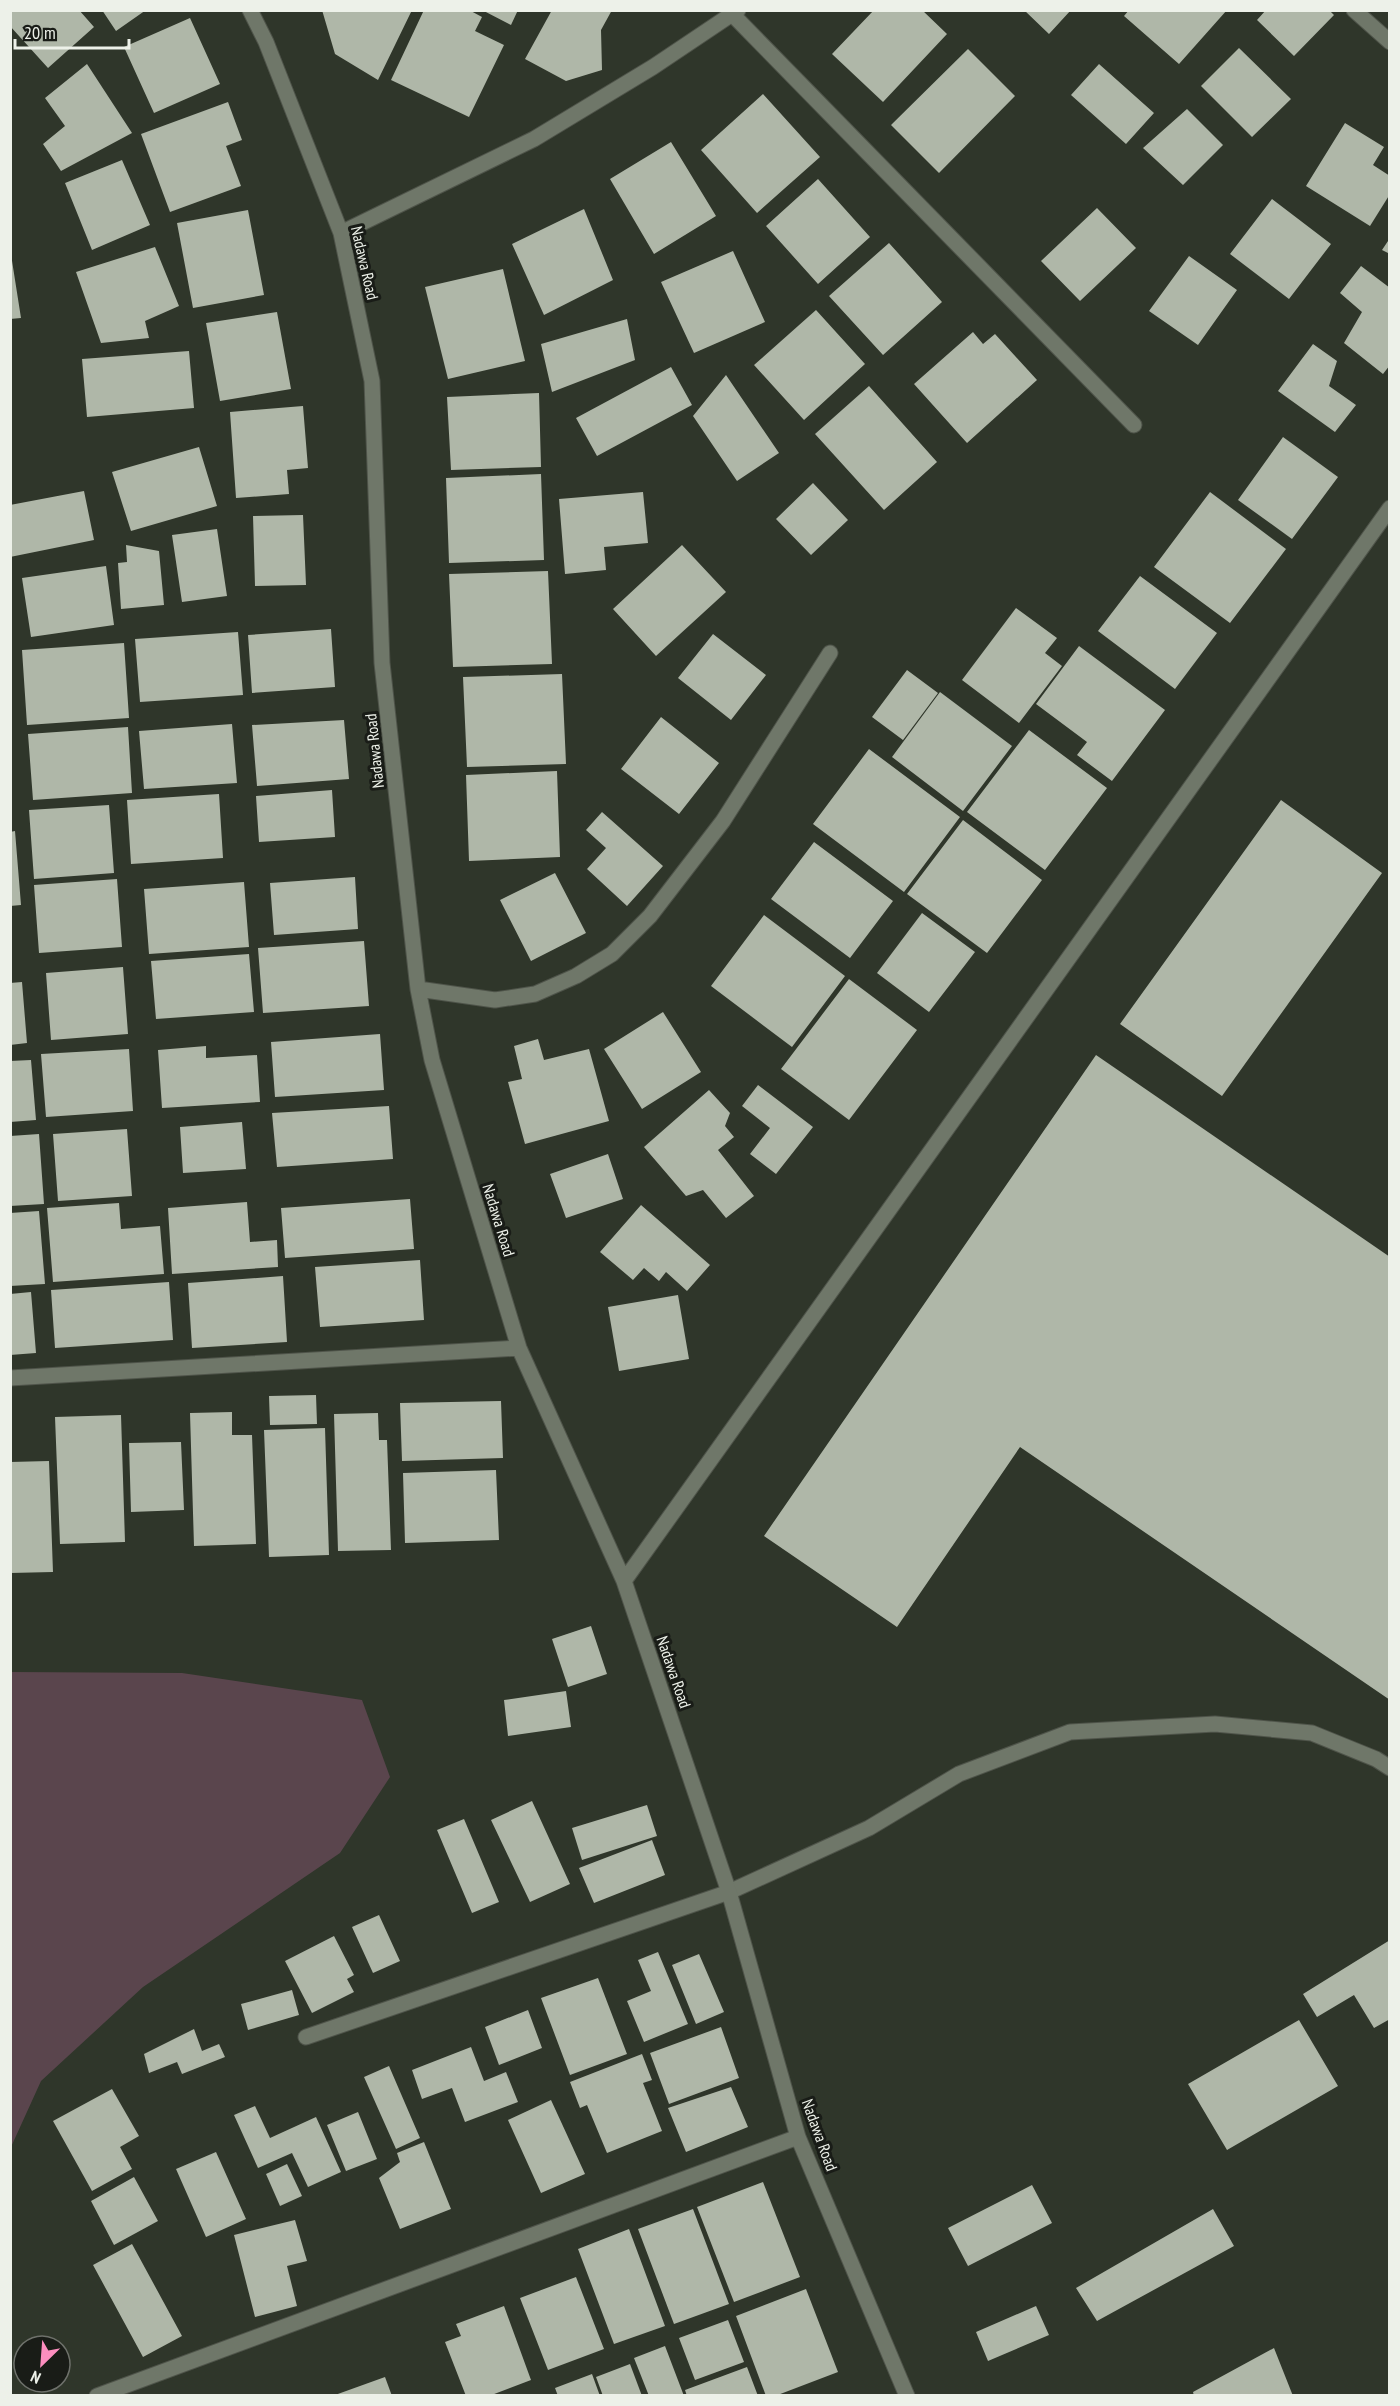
<svg xmlns="http://www.w3.org/2000/svg" width="1400" height="2406" font-family="'PT Sans Narrow',sans-serif">
<style>
.green{fill:#5a454d}
.building{fill:#afb7a8}
.lines{fill:none;stroke-linecap:round;stroke-linejoin:round}
.lane-casing{stroke:#4f544a;stroke-width:17}
.street-casing{stroke:#4f544a;stroke-width:17}
.lane{stroke:#6f7769;stroke-width:15}
.street{stroke:#6f7769;stroke-width:15}
.labels{text-anchor:middle;dominant-baseline:central;stroke-width:6;stroke-linejoin:round;paint-order:stroke}
.street-label{font-size:16px;fill:#edf1e9;stroke:#191c17}
</style>
<rect width="100%" height="100%" fill="#2f362a"/>
<path class="green" d="M11 1672 182 1673 362 1700 390 1777 340 1853 143 1987 41 2081 11 2147Z"/>
<path class="building" d="M10 10H79L94 27 48 68 10 26Z
M102 10H146L116 31Z
M322 10H412L378 80 335 54Z
M424 10H469L482 17 475 31 504 45 469 117 391 80Z
M482 10H518L511 25Z
M552 10H612L601 30 602 70 566 81 525 59Z
M874 10H922L947 34 883 102 832 54Z
M1024 10H1071L1049 34Z
M1129 10H1227L1179 64 1124 16Z
M1266 10H1329L1334 15 1294 56 1257 20Z
M190 18 220 84 154 113 124 47Z
M1239 48 1291 99 1252 137 1201 86Z
M968 49 1015 96 939 173 891 125Z
M87 64 132 133 61 171 43 144 65 126 45 98Z
M1099 64 1154 113 1126 144 1071 95Z
M763 94 820 157 757 213 701 150Z
M228 102 242 140 226 146 241 186 170 212 141 134Z
M1187 109 1223 145 1183 185 1143 148Z
M1345 123 1384 147 1373 165 1390 176V194L1370 226 1306 186Z
M671 142 716 216 654 254 610 179Z
M122 160 150 225 92 250 65 183Z
M818 179 870 237 818 284 766 226Z
M1272 199 1331 244 1289 299 1230 254Z
M1097 208 1136 248 1080 301 1041 261Z
M584 209 613 280 544 315 512 244Z
M248 210 264 295 193 308 177 223Z
M1390 238V254L1382 250Z
M889 243 942 302 883 355 829 296Z
M155 247 179 306 145 321 149 338 101 343 76 272Z
M10 248 21 318 10 319Z
M733 251 765 322 694 353 661 282Z
M1189 256 1237 290 1198 345 1149 311Z
M1361 266 1390 288V365L1383 374 1344 343 1362 312 1340 293Z
M503 269 525 361 448 379 425 287Z
M816 310 865 364 804 420 754 365Z
M277 312 291 389 220 401 206 323Z
M627 319 635 360 552 392 541 344Z
M973 332 983 344 995 334 1037 380 967 443 914 384Z
M1313 344 1337 361 1329 386 1356 405 1335 432 1278 391Z
M189 351 194 408 87 417 82 359Z
M671 367 692 405 597 456 576 418Z
M726 375 779 453 737 481 693 416Z
M869 386 937 462 884 510 815 434Z
M539 393 541 467 451 470 447 397Z
M303 406 308 468 287 470 289 494 236 498 230 412Z
M1283 437 1338 477 1292 539 1238 500Z
M199 447 217 506 131 531 112 472Z
M541 474 544 560 449 563 446 478Z
M813 483 848 520 811 555 776 519Z
M84 491 94 540 10 557V505Z
M643 492 648 543 604 547 606 570 565 574 559 499Z
M1210 492 1286 549 1230 623 1154 567Z
M303 515 306 585 255 586 253 516Z
M217 529 227 596 182 602 172 535Z
M126 545 159 551 164 605 121 609 118 563 127 562Z
M682 545 726 592 656 656 613 609Z
M106 566 114 625 31 637 22 578Z
M548 571 552 664 453 667 449 574Z
M1140 576 1217 633 1175 689 1098 631Z
M1016 608 1057 638 1045 653 1062 666 1019 723 962 680Z
M331 629 335 687 252 693 248 635Z
M238 632 243 695 140 702 135 639Z
M713 634 766 675 731 720 678 678Z
M124 643 129 718 27 725 22 650Z
M1079 646 1165 710 1112 781 1077 755 1087 742 1036 704Z
M907 670 938 693 903 740 872 717Z
M562 674 566 764 467 767 463 677Z
M940 692 1012 746 963 811 892 757Z
M661 717 719 763 679 814 621 769Z
M344 720 349 779 257 786 252 725Z
M232 724 237 783 144 789 139 731Z
M128 727 132 793 33 800 28 734Z
M1029 730 1107 788 1045 870 967 812Z
M869 749 960 817 904 892 813 824Z
M557 771 560 857 469 861 466 775Z
M332 790 335 837 259 842 256 796Z
M219 794 223 858 131 864 127 800Z
M1281 800 1382 873 1222 1096 1120 1024Z
M109 805 114 873 34 879 29 810Z
M602 812 663 866 627 906 587 869 606 848 586 830Z
M963 820 1042 880 987 953 907 894Z
M15 831 21 905 10 906V832Z
M814 842 893 901 850 958 771 899Z
M555 873 586 933 531 961 500 900Z
M355 877 358 929 274 935 270 883Z
M117 879 122 947 39 953 34 885Z
M244 882 249 947 149 954 144 889Z
M922 913 975 952 929 1012 877 973Z
M764 915 845 976 792 1047 711 986Z
M364 941 369 1006 263 1013 258 948Z
M249 954 254 1012 156 1019 151 961Z
M123 967 128 1034 51 1040 46 973Z
M849 979 917 1030 849 1120 781 1069Z
M22 982 27 1043 10 1045V983Z
M663 1012 701 1072 642 1109 604 1049Z
M380 1034 384 1090 275 1097 271 1042Z
M538 1039 544 1060 589 1049 609 1121 525 1144 508 1082 522 1079 514 1046Z
M206 1046V1058L257 1055 260 1102 162 1108 158 1050Z
M129 1049 133 1111 46 1117 41 1054Z
M1096 1055 1390 1257V1700L1020 1447 897 1627 764 1536Z
M31 1060 36 1120 10 1122V1061Z
M758 1085 813 1127 776 1174 750 1154 770 1128 742 1106Z
M709 1090 730 1113 725 1126 734 1137 718 1150 754 1196 726 1218 703 1190 686 1196 644 1147Z
M389 1106 393 1159 277 1167 272 1113Z
M242 1122 246 1169 183 1173 180 1127Z
M127 1129 132 1196 58 1201 53 1134Z
M39 1134 44 1204 10 1206V1136Z
M608 1154 623 1199 566 1218 550 1174Z
M410 1199 414 1249 285 1258 281 1208Z
M247 1202 250 1242 277 1240 278 1267 172 1274 168 1208Z
M119 1203 121 1229 160 1226 164 1274 53 1282 47 1208Z
M641 1205 710 1265 687 1291 666 1272 659 1281 644 1268 633 1280 600 1252Z
M39 1211 45 1284 10 1286V1213Z
M420 1260 424 1320 320 1327 315 1267Z
M283 1276 287 1342 192 1348 188 1283Z
M169 1282 173 1340 55 1348 51 1290Z
M31 1292 36 1353 10 1355V1294Z
M678 1295 689 1359 619 1371 608 1307Z
M316 1395 317 1424 270 1425 269 1396Z
M501 1401 503 1458 402 1461 400 1403Z
M232 1412V1435H252L256 1544 194 1546 190 1413Z
M378 1413 379 1440H387L391 1550 338 1551 334 1414Z
M121 1415 125 1542 60 1544 55 1417Z
M325 1428 329 1555 269 1557 264 1430Z
M181 1442 184 1510 131 1512 129 1443Z
M49 1461 53 1572 10 1573V1462Z
M496 1470 499 1540 405 1543 403 1473Z
M591 1626 607 1674 568 1687 552 1639Z
M566 1691 571 1727 508 1736 504 1700Z
M532 1801 570 1884 530 1902 491 1820Z
M647 1805 657 1836 582 1860 572 1828Z
M464 1819 499 1902 472 1913 437 1830Z
M652 1840 665 1875 594 1903 579 1868Z
M379 1915 400 1961 373 1973 352 1927Z
M334 1936 354 1975 347 1979 354 1992 312 2013 285 1961Z
M1390 1940V2019L1374 2028 1354 1995 1317 2017 1303 1994Z
M658 1952 688 2024 644 2042 627 2001 651 1991 638 1960Z
M699 1954 724 2012 696 2024 672 1965Z
M598 1978 627 2054 570 2075 541 1998Z
M292 1990 299 2015 248 2030 241 2004Z
M528 2010 542 2048 499 2065 485 2027Z
M1299 2020 1338 2086 1227 2150 1188 2084Z
M721 2027 739 2078 669 2104 650 2053Z
M194 2029 202 2051 219 2044 225 2057 182 2074 177 2062 149 2073 144 2054Z
M471 2047 484 2081 506 2072 518 2102 465 2122 452 2088 422 2099 412 2070Z
M642 2054 652 2080 643 2083 662 2131 607 2153 587 2105 580 2108 570 2082Z
M389 2066 420 2138 396 2149 364 2077Z
M731 2087 748 2127 686 2152 668 2108Z
M112 2089 139 2136 120 2147 132 2169 92 2191 53 2121Z
M551 2100 585 2174 541 2193 508 2120Z
M255 2106 270 2138 316 2117 341 2172 308 2187 292 2153 258 2168 234 2115Z
M358 2112 377 2159 346 2171 327 2125Z
M424 2142 451 2209 400 2229 379 2178 400 2162 397 2153Z
M216 2152 246 2219 206 2237 176 2169Z
M287 2164 302 2196 280 2206 266 2174Z
M134 2177 158 2221 114 2245 91 2201Z
M763 2182 800 2277 734 2302 697 2207Z
M1032 2185 1052 2223 968 2266 948 2228Z
M693 2209 729 2304 674 2324 638 2229Z
M1213 2209 1234 2246 1097 2321 1076 2288Z
M295 2220 307 2261 287 2266 297 2306 255 2317 234 2235Z
M629 2229 665 2326 614 2344 578 2249Z
M132 2244 182 2336 143 2357 93 2265Z
M576 2277 604 2349 548 2370 520 2298Z
M806 2289 838 2372 775 2396H766L736 2316Z
M504 2306 531 2380 489 2396H466L445 2342 461 2336 456 2324Z
M1036 2306 1049 2335 988 2361 976 2332Z
M728 2320 744 2362 695 2380 679 2338Z
M665 2346 684 2396H649L634 2358Z
M1274 2348 1293 2396H1194L1193 2392Z
M630 2364 642 2396H603L596 2377Z
M747 2367 758 2396H687L685 2390Z
M592 2374 600 2396H558L555 2388Z
M385 2377 392 2396H335V2395Z"/>
<g class="lines">
<g class="lane-casing">
<path id="lane" d="M729 1892 869 1828 959 1774 1070 1732 1215 1724 1312 1733 1376 1759 1390 1768"/>
</g>
<g class="street-casing">
<path id="street" d="M250 10 266 42 341 233 372 381 382 663 418 989 432 1060 519 1348 624 1581 729 1892 798 2137 907 2396
M1354 10 1390 42
M733 15 1134 425
M341 233 534 139 653 67 738 10
M418 989 495 1000 535 994 576 976 612 954 650 916 723 821 830 653
M10 1378 519 1348
M624 1581 1390 508
M306 2037 729 1892
M97 2396 798 2137"/>
</g>
<use href="#lane" class="lane"/>
<use href="#street" class="street"/>
</g>
<g class="labels">
<g class="street-label">
<text transform="translate(365 263) rotate(77)">Nadawa Road</text>
<text transform="translate(374 751) rotate(-96)">Nadawa Road</text>
<text transform="translate(499 1220) rotate(73)">Nadawa Road</text>
<text transform="translate(674 1672) rotate(71)">Nadawa Road</text>
<text transform="translate(820 2135) rotate(70)">Nadawa Road</text>
</g>
</g>
<rect width="1400" height="2406" fill="none" stroke="#edf1e9" stroke-width="24"/>
<g transform="translate(42 2364) rotate(205)"><circle r="28" fill="#191c17" stroke="#6e716b" stroke-width="1.5"/>
<path d="M0-4.5L10 22L0 15L-10 22Z" fill="#fd8ebf"/>
<text y="-9" font-size="16" font-weight="bold" text-anchor="middle" fill="#edf1e9">N</text>
</g>
<path d="M15 39v9h114v-9" fill="none" stroke="#edf1e9" stroke-width="3"/>
<text x="24" y="39" font-size="18" fill="#edf1e9" stroke="#191c17" stroke-width="4.5" paint-order="stroke">20 m</text>
</svg>
